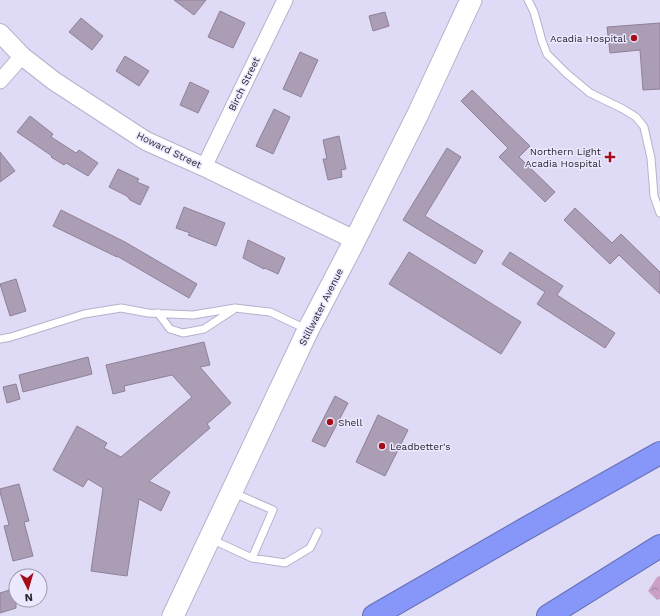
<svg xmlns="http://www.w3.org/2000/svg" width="660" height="616" font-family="'Work Sans',sans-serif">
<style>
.forest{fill:url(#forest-crowns)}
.building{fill:#ab9db4;stroke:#8e8197}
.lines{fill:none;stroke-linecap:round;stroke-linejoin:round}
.service-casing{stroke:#b6b2cc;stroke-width:9}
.minor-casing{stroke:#b6b2cc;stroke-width:17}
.tertiary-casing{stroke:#b6b2cc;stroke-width:20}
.secondary-casing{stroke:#b6b2cc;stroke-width:23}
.motorway-casing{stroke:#656fb3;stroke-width:24}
.service{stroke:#fff;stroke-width:7}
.minor{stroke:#fff;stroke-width:15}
.tertiary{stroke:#fff;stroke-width:18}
.secondary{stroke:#fff;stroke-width:21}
.motorway{stroke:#8696f9;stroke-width:22}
.poi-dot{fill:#a50e19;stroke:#ece8fe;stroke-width:1.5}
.labels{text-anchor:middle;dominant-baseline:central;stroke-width:3;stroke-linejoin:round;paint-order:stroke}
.poi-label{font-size:10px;fill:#272630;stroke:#ece8fe;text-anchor:end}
.street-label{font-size:10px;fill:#272630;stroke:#ece8fe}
</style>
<defs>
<pattern id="forest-crowns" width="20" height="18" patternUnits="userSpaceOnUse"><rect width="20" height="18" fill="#cba0c6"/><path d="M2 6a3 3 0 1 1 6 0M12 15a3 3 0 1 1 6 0" fill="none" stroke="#a582a1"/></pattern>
</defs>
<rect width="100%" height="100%" fill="#dfdaf6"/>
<path class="forest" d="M660 576V599L657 600 648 591 657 577Z"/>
<path class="building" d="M174 0H206L194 15Z
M220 11 245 23 233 48 208 37Z
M385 12 389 26 373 31 369 16Z
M81 18 103 36 92 50 69 32Z
M660 23V89L643 90 640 50 610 53 607 27Z
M300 52 318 60 301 97 283 89Z
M125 56 149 71 139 86 116 71Z
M190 82 209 91 198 113 180 105Z
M472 90 530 146 519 157 555 192 545 202 499 157 508 148 461 101Z
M274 109 290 117 273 154 256 146Z
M30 116 53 134 51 137 76 153 79 150 98 163 88 176 66 163 64 165 51 157 52 156 17 132Z
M339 136 346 169 341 170 342 177 328 180 323 159H327L323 140Z
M447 148 461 157 425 216 483 251 475 264 403 220Z
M0 152 15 171 0 182Z
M118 169 139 179 137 182 149 187 140 205 130 200 127 196 109 187Z
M184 207 225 223 216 246 188 235 190 233 176 228Z
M575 208 612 243 621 234 660 272V294L619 255 610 264 564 220Z
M61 210 125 242 197 284 189 298 117 256V257L53 226Z
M248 240 285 258 278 274 265 268 264 269 243 258Z
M409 252 521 322 501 354 389 284Z
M510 252 563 286 557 295 615 333 605 348 537 304 545 292 502 264Z
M16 279 26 311 10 316 0 284Z
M204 342 210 365 200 367 231 403 207 424 210 428 149 481 170 492 161 511 139 499 127 576 91 571 103 488 88 479 83 487 53 470 77 426 107 443 104 448 121 457 192 397 172 375 124 386 125 391 113 394 106 365Z
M88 357 92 374 23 392 19 375Z
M16 384 20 399 7 403 3 387Z
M335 396 348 403 325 447 312 441Z
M378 415 408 430 385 476 356 462Z
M19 484 29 521 24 522 33 556 13 561 4 526 9 525 0 492V489Z
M16 588V608L0 613V593Z"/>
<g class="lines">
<g class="service-casing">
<path id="service" d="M528 0 534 12 542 41 547 54 566 73 590 93 623 109 636 117 644 127 651 158 654 196 660 213
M158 313 170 329 183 333 204 329 233 310
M0 339 11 337 84 314 121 308 148 313 193 315 235 308 270 312 306 329
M211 539 252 558 273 510 234 493
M252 558 285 563 310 548 318 532"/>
</g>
<g class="minor-casing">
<path id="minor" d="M0 81 22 56
M204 167 285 0"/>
</g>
<g class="tertiary-casing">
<path id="tertiary" d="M0 33 22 56 54 81 146 141 204 167 355 240"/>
</g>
<g class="secondary-casing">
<path id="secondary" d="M173 616 308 330 355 240 418 114 471 0"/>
</g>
<g class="motorway-casing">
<path id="motorway" d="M374 616 525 529 660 453
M548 616 660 546"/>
</g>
<use href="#service" class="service"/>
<use href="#minor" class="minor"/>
<use href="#tertiary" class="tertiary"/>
<use href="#secondary" class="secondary"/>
<use href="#motorway" class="motorway"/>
</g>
<g class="poi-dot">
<circle cx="634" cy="38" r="4"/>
<path d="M608 151h4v4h4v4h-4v4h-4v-4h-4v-4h4z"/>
<circle cx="330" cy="422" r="4"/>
<circle cx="382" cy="446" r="4"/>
</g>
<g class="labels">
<g class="poi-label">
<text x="626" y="38">Acadia Hospital</text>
<text x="601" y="151">Northern Light<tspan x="601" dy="12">Acadia Hospital</tspan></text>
<text x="338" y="422" text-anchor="start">Shell</text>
<text x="390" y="446" text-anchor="start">Leadbetter's</text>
</g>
<g class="street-label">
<text transform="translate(244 84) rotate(-64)">Birch Street</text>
<text transform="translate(169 150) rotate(26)">Howard Street</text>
<text transform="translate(321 307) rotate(-63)">Stillwater Avenue</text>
</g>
</g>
<g transform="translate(28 588) rotate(175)"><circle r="19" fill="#ece8fe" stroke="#9d9aac"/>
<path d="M0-3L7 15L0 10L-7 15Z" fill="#a50e19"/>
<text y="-6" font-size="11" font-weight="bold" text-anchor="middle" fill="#272630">N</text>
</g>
</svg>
